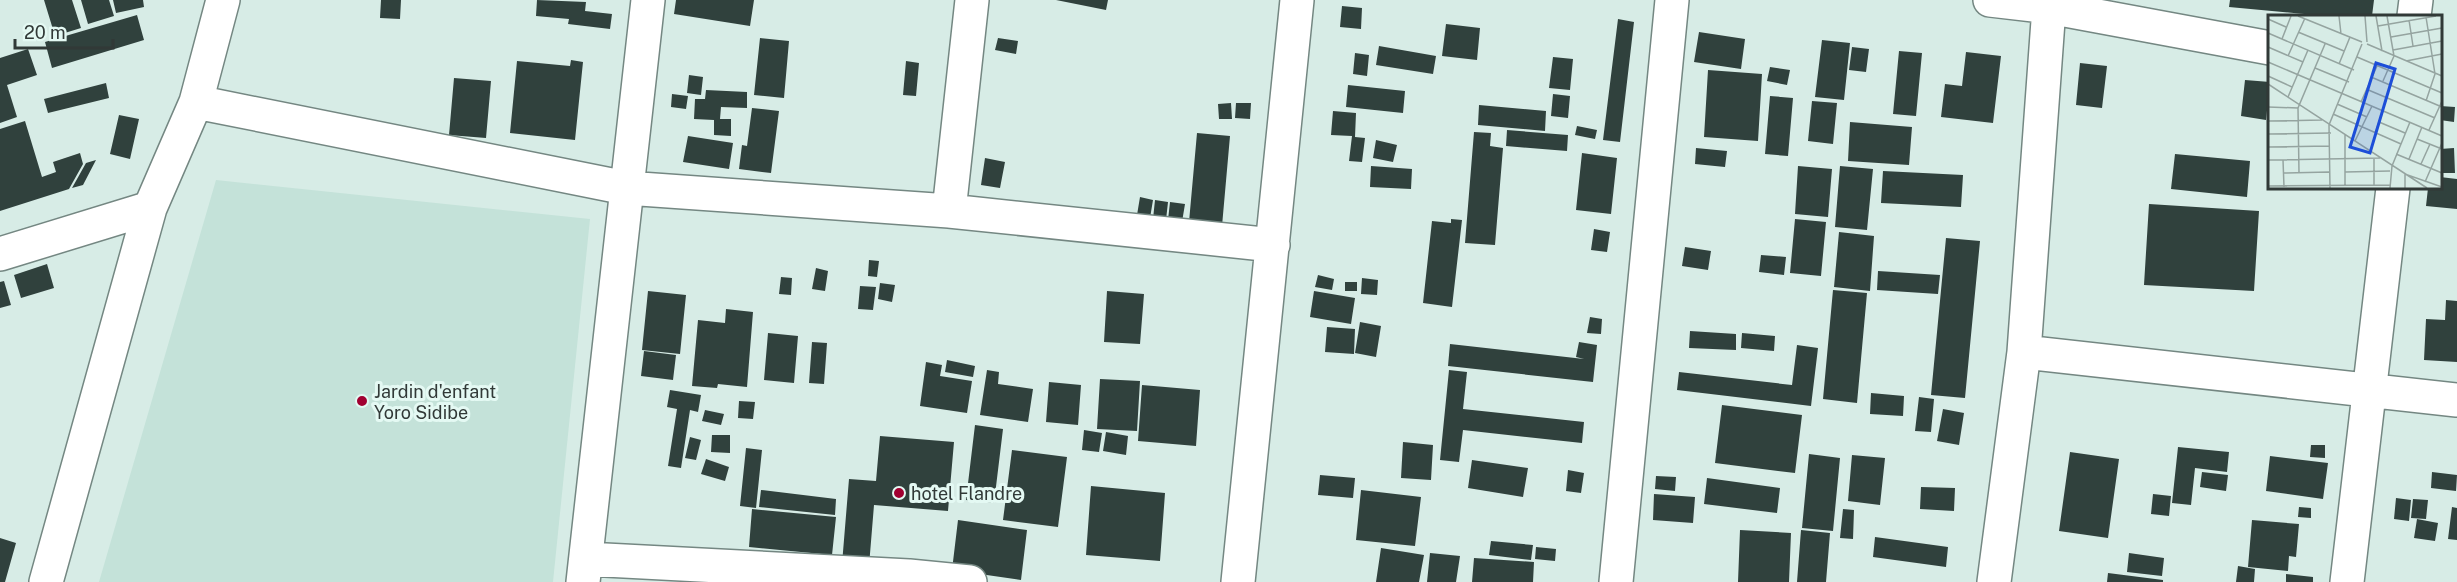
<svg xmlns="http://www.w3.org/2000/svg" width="2457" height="582" font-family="'Public Sans',sans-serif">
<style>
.built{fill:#c4e2d9}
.building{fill:#30413d}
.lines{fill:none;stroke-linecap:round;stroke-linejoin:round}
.minor-casing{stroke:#748782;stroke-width:36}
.minor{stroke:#fff;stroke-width:33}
.poi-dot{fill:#a10031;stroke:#e4f9f3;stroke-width:2}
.labels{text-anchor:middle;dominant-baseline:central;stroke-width:6;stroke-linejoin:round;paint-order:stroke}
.poi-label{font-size:18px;fill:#313937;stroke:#e4f9f3;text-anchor:start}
.inset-road{fill:none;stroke:#95a4a0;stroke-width:1.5}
.view{fill:#1d4ed8;fill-opacity:0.15;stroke:#1d4ed8;stroke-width:3}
.inset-edge{fill:none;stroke:#313937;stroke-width:3}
</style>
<rect width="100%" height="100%" fill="#d7ece6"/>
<path class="built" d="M216 180 590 219 553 582H99Z"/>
<path class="building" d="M44 0H72L81 28 55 36Z
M81 0H109L114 16 88 24Z
M113 0H143L144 7 116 13Z
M381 0H401L400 19 380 18Z
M537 0 586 2 585 11 612 14 610 29 568 24 569 19 536 16Z
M676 0H754L750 26 674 14Z
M1056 0H1108L1106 10Z
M2230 0H2374L2372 16H2325L2229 7Z
M1342 6 1362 8 1361 29 1340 27Z
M137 15 144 40 52 68 45 42Z
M1618 19 1634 22 1620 142 1603 140Z
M1446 24 1480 28 1477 60 1442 56Z
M1699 32 1745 39 1741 69 1694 62Z
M760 38 789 41 784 98 754 95Z
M998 38 1018 41 1016 54 995 50Z
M1822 40 1850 43 1844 100 1815 97Z
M1379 46 1436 56 1433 74 1376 65Z
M1852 47 1869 49 1866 72 1849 70Z
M28 49 37 75 7 85 17 117 0 123V58Z
M1899 51 1922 53 1916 116 1893 114Z
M1966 52 2001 56 1993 123 1941 117 1945 84 1962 86Z
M1355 53 1369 55 1367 76 1353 74Z
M1553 57 1573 59 1570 90 1549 88Z
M571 60 583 62 575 140 510 133 517 61 570 66Z
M906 61 919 63 916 96 903 95Z
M2080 63 2107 66 2102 108 2076 105Z
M1770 67 1790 70 1787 85 1767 81Z
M1708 70 1762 74 1758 141 1704 137Z
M689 75 703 77 701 95 687 93Z
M454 78 491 81 486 138 449 135Z
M2245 80 2270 82 2266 120 2241 116Z
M106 83 109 98 48 113 44 99Z
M1348 85 1405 91 1403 113 1346 107Z
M706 90 747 92V108L721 107 720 119H731V136L714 135V120L694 119 695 99H705Z
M672 94 688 96 686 109 671 107Z
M1553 94 1570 96 1568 118 1551 116Z
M1770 96 1793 98 1788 156 1765 154Z
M1812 101 1837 103 1833 144 1808 141Z
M1231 103 1232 119H1219L1218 104Z
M1236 103H1251L1250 119 1235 118Z
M1479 105 1546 111 1545 131 1478 125Z
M2440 106 2455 107 2454 122 2440 120Z
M752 108 779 111 771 173 739 169 742 145 747 146Z
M1333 111 1356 113 1355 137 1365 138 1362 162 1349 161 1352 136 1331 135Z
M119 115 139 119 130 159 110 154Z
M25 121 42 177 56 172 53 162 80 153 83 164 69 189 0 211V129Z
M1850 122 1912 127 1909 165 1848 161Z
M1577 126 1597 130 1595 139 1575 135Z
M1507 130 1568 135 1567 151 1506 146Z
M1474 132 1491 133 1490 146 1503 148 1495 245 1465 243Z
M1197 133 1230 136 1222 226 1189 222Z
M688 136 733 143 729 169 683 162Z
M1376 140 1397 145 1393 162 1373 158Z
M1696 148 1727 151 1725 167 1695 164Z
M2454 148 2455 173H2440V149Z
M1582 153 1617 158 1611 214 1576 210Z
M2175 154 2250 161 2247 197 2171 189Z
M985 158 1005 162 1000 188 981 185Z
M96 160 83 185 72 188 86 163Z
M1371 166 1412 169 1411 189 1370 187Z
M1798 166 1832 169 1828 217 1795 214Z
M1840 166 1873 169 1867 230 1835 227Z
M1883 171 1963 175 1961 207 1881 203Z
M2440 177 2457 179V209L2426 206 2428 188H2440Z
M1140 197 1153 200 1150 218 1137 215Z
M1155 200 1168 202 1166 220 1153 219Z
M1170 202 1185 204 1182 222 1168 220Z
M2149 204 2259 211 2254 291 2144 285Z
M1451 219 1462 220 1452 307 1423 303 1432 221 1451 223Z
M1795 219 1826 222 1821 276 1790 273Z
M1594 229 1610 232 1607 252 1591 250Z
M1839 232 1874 236 1870 291 1834 287Z
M1946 238 1980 241 1965 398 1931 395Z
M1685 247 1711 251 1708 270 1682 266Z
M1761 255 1786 257 1784 275 1759 272Z
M869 260 879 261 877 277 868 276Z
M47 264 54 288 21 298 14 275Z
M816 268 828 271 825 291 812 289Z
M1878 271 1940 275 1938 294 1877 290Z
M1318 275 1334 279 1332 290 1315 287Z
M781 277 792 278 791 295 779 294Z
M1362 278 1378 280 1377 295 1361 294Z
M4 281 11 305 0 308V282Z
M1345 282H1357V291H1345Z
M880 283 895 285 892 302 878 299Z
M860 286 876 287 873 310 858 309Z
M1833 290 1867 293 1857 403 1823 399Z
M648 291 686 295 680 354 642 350Z
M1107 291 1144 294 1140 344 1104 342Z
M1314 291 1355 298 1351 324 1310 317Z
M2446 300 2457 301V362L2424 360 2426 319 2445 320Z
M726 309 753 312 747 387 718 384 717 388 692 386 698 320 725 323Z
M1590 317 1602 319 1601 334 1587 333Z
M1360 322 1381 326 1376 357 1355 353Z
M1327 327 1355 329 1354 354 1325 352Z
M1690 331 1736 334V350L1689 348Z
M768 333 798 336 794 383 764 380Z
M1742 333 1775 336 1774 351 1741 348Z
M812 342 827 343 824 384 809 383Z
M1579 342 1597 345 1593 382 1448 366 1450 344 1584 359 1576 357Z
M1797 345 1818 348 1811 406 1677 390 1679 372 1792 385Z
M644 351 676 355 673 380 641 376Z
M947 360 975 366 973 377 945 372Z
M926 362 942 365 940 376 972 381 967 413 920 406Z
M987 370 999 372 998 384 1033 389 1028 422 980 415Z
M1449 370 1467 372 1463 409 1584 422 1582 443 1463 430 1459 462 1440 460Z
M1100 379 1140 381 1137 431 1097 429Z
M1049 382 1081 385 1078 425 1046 422Z
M1142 385 1200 390 1196 446 1138 441Z
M670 390 701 395 698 412 690 410 681 468 668 466 677 409 667 407Z
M1871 393 1904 396 1903 416 1870 414Z
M1919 397 1934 399 1931 432 1915 431Z
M739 401 755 402 753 419 738 418Z
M1722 405 1802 415 1795 473 1715 463Z
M1943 409 1964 413 1959 445 1937 441Z
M705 410 724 414 721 425 702 421Z
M975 425 1003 429 994 503 966 500Z
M1084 430 1102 433 1099 452 1082 450Z
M1106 432 1128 436 1126 455 1103 451Z
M712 435H730V453L711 452Z
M880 436 954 442 948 511 874 505 869 566 842 564 849 479 876 481Z
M690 437 701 440 696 460 685 458Z
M1403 442 1433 445 1431 480 1401 478Z
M2311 445H2325V458L2310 457Z
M2178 447 2229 452 2227 472 2195 468 2191 505 2172 503Z
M746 448 762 450 756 508 740 506Z
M1012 450 1067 457 1058 527 1003 520Z
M2070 452 2119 459 2108 538 2059 531Z
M1809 454 1840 458 1833 531 1802 528Z
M1852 455 1885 458 1880 505 1848 501Z
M2270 456 2328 463 2323 499 2266 491Z
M706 459 729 467 725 481 701 474Z
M1472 460 1528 468 1523 497 1468 488Z
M1568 470 1584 473 1581 493 1566 491Z
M2202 472 2228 475 2226 491 2200 487Z
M2432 472 2457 475 2456 491 2431 488Z
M1320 475 1355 478 1353 498 1318 495Z
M1656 476 1676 477 1675 491 1655 489Z
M1707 478 1780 488 1777 513 1704 504Z
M1091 486 1165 493 1160 561 1086 555Z
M1921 487 1955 488 1954 511 1920 509Z
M761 490 836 499 835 515 759 507Z
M1361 490 1421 497 1415 546 1356 540Z
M1654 494 1695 497 1693 523 1653 520Z
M2153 494 2171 496 2169 516 2151 514Z
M2396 498 2411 500 2409 521 2394 519Z
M2413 499 2428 500 2426 519 2411 518Z
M2299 507 2311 508V518L2298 517Z
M2452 507 2457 508V540L2448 539Z
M752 509 836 517 832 555 749 547Z
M1843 509 1854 510 1853 539 1840 538Z
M2417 519 2438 523 2435 541 2414 538Z
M958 520 1027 530 1021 580 952 570Z
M2252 520 2299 524 2296 557 2289 556 2288 571 2248 567Z
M1740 530 1791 533 1789 582H1738Z
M1801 530 1830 533 1826 582H1797Z
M1875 537 1948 547 1946 567 1873 557Z
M0 538 16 543 5 582H0Z
M1491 541 1533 545 1531 560 1489 555Z
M1536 547 1556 549 1555 561 1535 559Z
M1381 548 1424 555 1419 582H1376Z
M1430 553 1460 556 1456 582H1427Z
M2129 553 2164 558 2162 576 2127 572Z
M1474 558 1534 562 1533 582H1472Z
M2238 566 2255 569 2254 582H2236Z
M2108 573 2163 580V582H2107Z
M2286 574 2313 577V582H2286Z"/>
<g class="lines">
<g class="minor-casing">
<path id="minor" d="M1990 0 2049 7 2270 48
M2414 16 2416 0
M196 102 626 188 949 211 1273 245
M949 211 972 0
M0 254 150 208
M2024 352 2457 400
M586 559 909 576 970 582
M46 582 150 208 196 102 223 0
M583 582 648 0
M1238 582 1297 0
M1616 582 1672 0
M1994 582 2024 352 2049 7
M2347 582 2393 188"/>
</g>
<use href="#minor" class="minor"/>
</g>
<g class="poi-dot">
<circle cx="362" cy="401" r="6"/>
<circle cx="899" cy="493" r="6"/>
</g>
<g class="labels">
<g class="poi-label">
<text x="374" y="391">Jardin d'enfant<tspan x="374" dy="21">Yoro Sidibe</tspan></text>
<text x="911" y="493">hotel Flandre</text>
</g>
</g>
<g transform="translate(2268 15)">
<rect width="174" height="174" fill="#d7ece6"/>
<path class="inset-road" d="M30 1 94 27M71 1 73 19M97 1 99 27M108 1 114 36M0 4 18 12M141 5 145 31M110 11 168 1M30 17 76 36M0 18 86 55M123 22 174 13M14 24 23 1M99 29 174 61M0 32 35 47M125 35 174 26M20 41 37 3M89 42 174 78M138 46 174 39M0 47 174 121M71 49 82 22M47 53 81 67M0 61 24 72M103 62 174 92M115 66 126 41 119 1M0 69 159 173M98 74 167 103M20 82 40 35M158 86 167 59 158 2M93 87 109 51M69 89 99 102M0 92 30 93M65 99 133 129M0 106 54 105M111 107 137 118M0 115V173M161 115 174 86M107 118 115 96M0 119 63 118M77 120V170M149 124 174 134M87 126 104 91M0 132 61 131M128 139 174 158M141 144 154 112M0 145 112 143M15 145 16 172M153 149 162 129M77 157 122 156M16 158 61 157M31 158 30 93 57 29M157 167 174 128M106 170V143M0 171 122 170M62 173 61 110 94 29M122 173 124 151 142 107M137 173V159L174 172"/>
<path class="view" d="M108 48 127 54 102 138 82 132Z"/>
<rect width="174" height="174" class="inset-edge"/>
</g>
<path d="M15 39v9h98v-9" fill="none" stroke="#313937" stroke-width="3"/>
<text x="24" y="39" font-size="18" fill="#313937" stroke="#e4f9f3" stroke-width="4.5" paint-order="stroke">20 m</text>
</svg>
